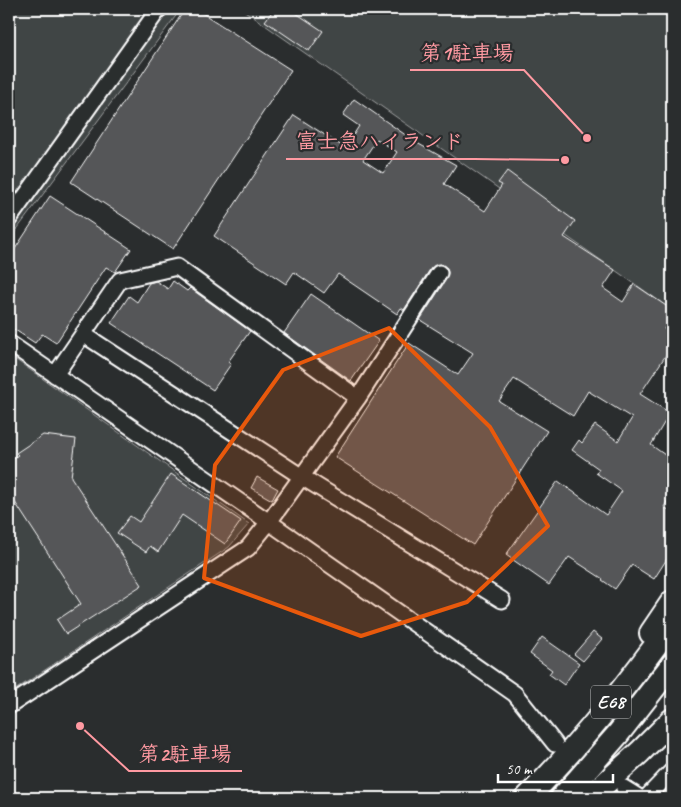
<svg xmlns="http://www.w3.org/2000/svg" width="681" height="807" font-family="Caveat,'Klee One',sans-serif">
<style>
.green{fill:#414445;stroke:#a0a2a2}
.building{fill:#555758;stroke:#fff;fill-rule:evenodd}
.lines{fill:none;stroke-linecap:round;stroke-linejoin:round}
.minor-casing{stroke:#fff;stroke-width:19}
.highway-casing{stroke:#fff;stroke-width:26}
.minor{stroke:#2a2d2e;stroke-width:15}
.highway{stroke:#2a2d2e;stroke-width:22}
.marked{fill:#e8590c;fill-opacity:0.2;stroke:#e8590c;stroke-width:4;stroke-linejoin:round}
.labels{text-anchor:middle;dominant-baseline:central;stroke-width:4.5;stroke-linejoin:round;paint-order:stroke}
.shield{fill:#2a2d2e;stroke:#bfc0c0;stroke-width:1}
.shield-label{font-size:19px;font-weight:bold;fill:#fff}
.leader{fill:none;stroke:#ff9aa2;stroke-width:2}
.callout-dot{fill:#ff9aa2;stroke:#2a2d2e;stroke-width:2}
.callout-label{font-size:21px;text-anchor:middle;font-weight:bold;fill:#ff9aa2;stroke:#2a2d2e;stroke-width:4.5;stroke-linejoin:round;paint-order:stroke}
</style>
<rect width="100%" height="100%" fill="#2a2d2e"/>
<filter id="ink" filterUnits="userSpaceOnUse"><feTurbulence type="fractalNoise" baseFrequency=".02" numOctaves="2"/><feDisplacementMap in="SourceGraphic" scale="10" xChannelSelector="R" yChannelSelector="G"/><feConvolveMatrix kernelMatrix="1 2 1 2 8 2 1 2 1" color-interpolation-filters="sRGB"/></filter>
<g filter="url(#ink)">
<path class="green" d="M9 9H181L9 240Z
M242 9H672V310Z
M9 355 249 524 229 547 9 694Z"/>
<path class="building" d="M185 9H196L291 70 173 249 71 182Z
M274 9H290L323 31 309 51 265 21Z
M354 99 417 143 456 165 444 184 485 211 502 185 498 183 507 171 575 221 564 237 615 270 603 288 623 302 634 284 672 310V317L664 329 672 334V346L640 394 670 413 651 445 672 460V493L664 507 672 512V551L654 579 632 565 615 589 602 580 603 579 569 557 549 585 506 555 558 481 606 515 622 491 596 473 599 469 572 450 579 440 582 443 595 425 618 441 632 418 588 391 573 416 514 379 499 401 547 431 473 545 335 457 409 343 458 375 473 353 420 320 447 278 448 273 447 268 440 264 431 268 404 310 401 308 397 314 338 274 324 293 294 272 286 284 214 236 294 115 345 148 359 126 343 115ZM377 139 397 152 383 173 363 160Z
M50 196 131 249 115 272 106 267 56 343 42 334 35 343 9 326V258Z
M156 281 168 289 173 281 187 291 190 288 250 331 228 362 231 364 213 390 111 323 129 296 137 302 149 283Z
M311 294 379 341 351 381 284 333Z
M43 435 76 439 71 477 142 585 66 634 57 620 81 604 9 493V461L18 455 16 453Z
M171 474 241 521 225 544 182 515 158 552 150 546 146 552 117 533 130 516 139 522Z
M257 477 278 489 272 500 251 488Z
M593 632 602 639 583 661 574 654Z
M542 637 579 663 564 685 549 674 552 670 530 654Z"/>
<g class="lines">
<g class="minor-casing">
<path id="minor" d="M9 219 159 9
M83 334 302 477 502 600
M9 343 269 522 515 694 555 744
M55 375 120 280 177 267 358 398
M9 706 248 548 269 522 358 398 439 273
M624 788 640 798
M646 798 672 771"/>
</g>
<g class="highway-casing">
<path id="highway" d="M651 633 672 602
M527 798C580 745 628 684 672 623
M562 798 618 734 672 665
M589 798 640 752 672 720"/>
</g>
<use href="#minor" class="minor"/>
<use href="#highway" class="highway"/>
</g>
</g>
<path class="marked" d="M389 328 490 427 548 526 467 602 361 636 204 578 215 465 283 370Z"/>
<g class="labels">
<rect class="shield" x="591" y="685.5" width="40" height="33" rx="4"/>
<g class="shield-label">
<text x="611" y="702">E68</text>
</g>
</g>
<path class="leader" d="M587 138L524 70H410M565 160L474 159H286M80 726L129 771H242"/>
<g class="callout-dot">
<circle cx="587" cy="138" r="5"/>
<circle cx="565" cy="160" r="5"/>
<circle cx="80" cy="726" r="5"/>
</g>
<g class="callout-label">
<text x="467" y="60">第1駐車場</text>
<text x="380" y="148">富士急ハイランド</text>
<text x="185" y="761">第2駐車場</text>
</g>
<rect width="681" height="807" fill="none" stroke="#2a2d2e" stroke-width="30"/>
<rect x="15" y="15" width="651" height="777" fill="none" stroke="#fff" stroke-width="2" filter="url(#ink)"/>
<path d="M498 774v8h115v-8" fill="none" stroke="#ffffff" stroke-width="2.5"/>
<text x="506" y="774" font-size="15" fill="#ffffff" stroke="#2a2d2e" stroke-width="4" paint-order="stroke">50 m</text>
</svg>
